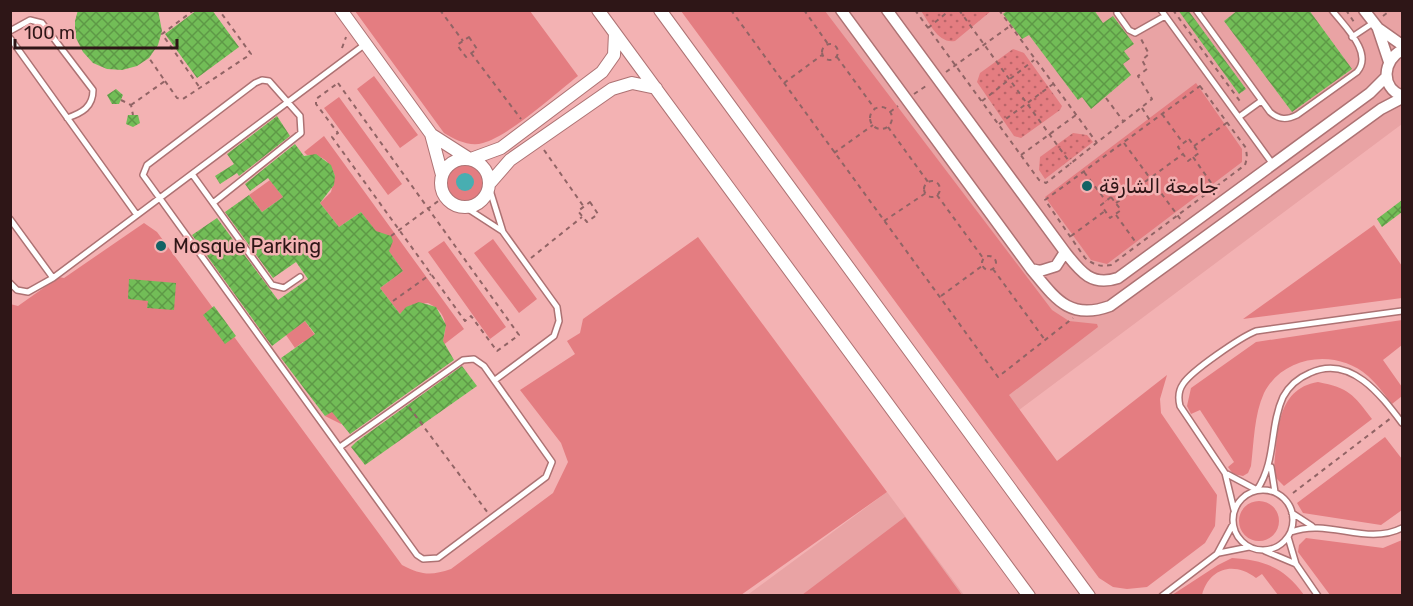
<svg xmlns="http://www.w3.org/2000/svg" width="1413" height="606" font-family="Rubik,Vazirmatn,sans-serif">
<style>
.built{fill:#e9a3a4}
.grass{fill:#e47d81}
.park{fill:url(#park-dots)}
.water{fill:#48aeb1}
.building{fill:url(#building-cross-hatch)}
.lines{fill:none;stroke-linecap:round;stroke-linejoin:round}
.service-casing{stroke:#ad7273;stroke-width:8}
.minor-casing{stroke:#ad7273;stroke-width:13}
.tertiary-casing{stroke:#ad7273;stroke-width:14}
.path{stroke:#916465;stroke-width:2;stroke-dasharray:4.5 4.5;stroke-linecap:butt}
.service{stroke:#fff;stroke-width:5}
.minor{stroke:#fff;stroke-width:10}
.tertiary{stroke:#fff;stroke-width:12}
.poi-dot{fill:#126365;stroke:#f3b2b3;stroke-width:2}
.labels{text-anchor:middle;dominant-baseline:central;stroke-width:5;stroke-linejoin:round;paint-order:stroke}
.poi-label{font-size:20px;fill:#2e1617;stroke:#f3b2b3;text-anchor:start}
</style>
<defs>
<pattern id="park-dots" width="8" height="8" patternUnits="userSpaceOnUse" patternTransform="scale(1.5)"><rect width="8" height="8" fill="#e47d81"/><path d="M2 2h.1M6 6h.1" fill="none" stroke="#b96569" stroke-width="1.8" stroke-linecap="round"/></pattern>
<pattern id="building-cross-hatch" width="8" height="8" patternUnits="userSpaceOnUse" patternTransform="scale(1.5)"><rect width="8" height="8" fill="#72bd57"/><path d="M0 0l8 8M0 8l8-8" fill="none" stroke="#5e9947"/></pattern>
</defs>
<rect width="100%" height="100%" fill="#f3b2b3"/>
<path class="built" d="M727 11H1402V124L1019 410Z
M887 492 964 595 746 596Z"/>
<path class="grass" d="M355 11H530L578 76C555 94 509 136 483 143 470 147 455 140 444 133Z
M681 11H825L1052 310 1069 321 1097 324 1098 327 1009 395 1057 461 1167 375 1160 399 1161 413 1217 495 1215 526 1205 543 1147 587 1127 589 1113 587 1099 578Z
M374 76 418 135 400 148 357 89Z
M1196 83 1242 149V162L1107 264 1091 260 1045 197Z
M339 97 402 184 388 195 324 108Z
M324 136 464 329 341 424 325 416 415 351 442 342C449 325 445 311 428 303L411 305 400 314 380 288 403 271 361 212 339 227 320 203 331 192 335 176C330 162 323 154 307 155L304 152Z
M446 182a19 19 0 1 1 38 0a19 19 0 1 1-38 0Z
M270 180 283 197 262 212 249 195Z
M144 223 157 232 402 565C421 575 431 576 451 569L553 493 568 462 561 443 520 390 575 354 567 341 580 333 583 319 698 237 887 492 741 595H11L10 304 18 306 59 277 64 278Z
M1374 225 1402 266V298L1243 319Z
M493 239 537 299 519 313 474 253Z
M444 241 506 327 490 339 428 252Z
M1402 320V345L1383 360 1402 387V396L1392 404C1385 395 1377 384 1368 376 1337 348 1283 355 1264 393 1254 415 1254 442 1251 466L1248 473 1243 476 1233 474 1228 467 1234 462 1200 410 1191 414 1187 406 1191 388 1256 342Z
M305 321 346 379 303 342 295 348 286 335Z
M1318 382C1349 388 1353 394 1372 419L1284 486 1275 477 1274 469C1278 435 1275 389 1318 382Z
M1385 437 1402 459V510L1381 525 1303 513 1297 503Z
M1239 521a20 20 0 1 1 40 0a20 20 0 1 1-40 0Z
M905 517 962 595H802Z
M1306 538 1383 548 1402 540V595H1330L1298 552 1299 545Z
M1232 558C1265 560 1285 568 1304 595H1278L1262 574 1256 578C1234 561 1209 568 1202 595H1172L1218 565Z"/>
<path class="park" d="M921 11 991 10V11L955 41C938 44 929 22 921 11Z
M1013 49 1024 53 1062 106 1060 110 1021 138 1014 136 977 82 980 73Z
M1073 133 1087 135 1093 142 1045 179 1039 170 1040 157Z"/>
<path class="water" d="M456 182a9 9 0 1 1 18 0a9 9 0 1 1-18 0Z"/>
<path class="building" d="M78 10H158L162 31 158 45 149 58 137 66 122 70 107 69 93 63 83 52 75 36V21Z
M197 10H212L239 47 197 78 165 34Z
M1008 10H1094L1103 23 1113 16 1134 44 1124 51 1130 59 1123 64 1131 75 1091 109 1082 97 1078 100 1029 35 1022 39 1003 14Z
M1178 10H1188L1246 89 1239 94Z
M1238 10H1309L1352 69 1292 112 1224 21Z
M116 89 123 95 119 104H112L107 95Z
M128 115H138L140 123 133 127 126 124Z
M277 116 290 136 239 176 237 173 220 184 215 176 234 164 227 154Z
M295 144 304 156 316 154 331 165 335 176 334 185 320 203 339 227 361 212 376 231 391 236 393 241 389 251 403 271 380 288 400 314 406 307 419 302 436 307 446 325 443 341 454 360 350 434 332 412 325 416 281 358 315 334 305 321 272 346 192 235 217 218 278 300 308 279 296 262 273 278 225 212 249 195 262 212 283 197 268 178 250 191 245 184Z
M1402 200V212L1382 227 1377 219Z
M129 279 176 283 174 310 147 308 148 301 128 299Z
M214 306 236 336 225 344 203 315Z
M462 366 477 386 365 465 351 447 356 442Z"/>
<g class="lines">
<g class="service-casing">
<path id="service" d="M1161 10 1272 163
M1196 10 1270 112C1279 120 1287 120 1297 115L1357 72C1374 53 1344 26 1332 10
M1117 13 1129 30 1135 33 1165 16
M10 31 30 20 42 23 93 90C93 107 82 113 67 118
M1352 37 1373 23
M10 38 137 215
M1239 117 1261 101
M192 174 272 285 284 288 300 277
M489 187 503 232 557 307 559 321 554 336 495 380
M213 203 301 133 300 116 269 81 262 80 255 83 147 165 143 175 417 555 423 559 438 558 546 477 552 462 484 366 474 359 463 360 340 447
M465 207 502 231
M10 219 53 278
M10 283 17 290 28 292 53 278 364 45
M1271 467 1275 492
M1227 474 1257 490C1277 459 1269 428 1283 397 1289 386 1298 378 1310 373 1350 354 1381 395 1402 423
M1233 520a30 30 0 1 1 60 0a30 30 0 1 1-60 0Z
M1234 510 1225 473 1180 406C1178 398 1178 391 1183 384 1191 371 1241 337 1256 331L1402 311
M1292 513 1312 526
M1291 532C1328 518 1366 546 1402 528
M1288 537 1296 564 1318 596
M1265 551 1296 564
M1219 553 1249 547
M1162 596 1217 554 1232 526"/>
</g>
<g class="minor-casing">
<path id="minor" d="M841 10 1031 269C1055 298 1069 321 1110 306L1381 109 1402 98
M887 10 1065 252C1080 271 1091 287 1118 278L1370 93 1386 77
M1364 10 1378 28 1402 45
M1378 29 1389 62
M1402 50C1383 60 1380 87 1402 96
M1031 269 1040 271 1056 266 1065 252"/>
</g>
<g class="tertiary-casing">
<path id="tertiary" d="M341 10 431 134 442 175
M598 10 1029 596
M660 10 1089 596
M432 135 468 158
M441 183a24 24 0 1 1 48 0a24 24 0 1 1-48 0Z
M471 159 501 148 602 72 614 55 615 33
M490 183 510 160 612 89 632 83 656 88"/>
</g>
<path class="path" d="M194 10 162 34 200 88
M440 10 463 41
M731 10 998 377 1073 318
M804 10 828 44
M915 10 1039 180 1046 183 1152 99 1138 76 1147 69 1142 60 1149 54 1141 39
M959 10 1071 164
M999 10 1097 143
M1173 10 1242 104
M1346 10 1356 25
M1383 16 1391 10
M928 28 950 10
M469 37 477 49 466 57 457 45Z
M822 52a8 8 0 1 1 16 0a8 8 0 1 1-16 0Z
M342 48 346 37
M471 53 521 119
M837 57 875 109
M946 72 1010 26
M165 81 177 98 183 99 251 54 219 10
M338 83 519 335 497 351 471 316 465 321 332 137 338 133 316 104V99Z
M784 83 822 55
M1200 86 1246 148 1247 158 1245 165 1111 265C1100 267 1094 265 1085 258L1045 200Z
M914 94 929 84
M1106 98 1124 122
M121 100 131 105 133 115
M982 101 1034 60
M131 105 165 81 149 58
M870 118a11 11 0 1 1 22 0a11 11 0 1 1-22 0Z
M1142 108 1151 122
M890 112 898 106
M1162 114 1183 143
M999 124 1053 84
M888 127 928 182
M1189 139 1199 153 1188 161 1178 147Z
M1124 143 1181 220
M1194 146 1228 122
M544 150 584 207
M834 153 873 125
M1021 155 1076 115
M1193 157 1214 187
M1084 172 1106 201
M924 189a8 8 0 1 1 16 0a8 8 0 1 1-16 0Z
M937 195 983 258
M1111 197 1121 210 1110 218 1101 205Z
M590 202 598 214 587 222 578 211Z
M1116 203 1183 154
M1116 215 1137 244
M884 221 926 193
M391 236 445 196
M1071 236 1105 211
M982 263a7 7 0 1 1 14 0a7 7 0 1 1-14 0Z
M531 258 582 217
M993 269 1045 340
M941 296 982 266
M393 301 431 274
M1402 362V364
M409 407 488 513
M1293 493 1391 418"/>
<use href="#service" class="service"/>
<use href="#minor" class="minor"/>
<use href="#tertiary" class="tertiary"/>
</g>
<g class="poi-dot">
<circle cx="1087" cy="186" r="6"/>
<circle cx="161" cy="246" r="6"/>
</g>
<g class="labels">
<g class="poi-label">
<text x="1099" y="186">جامعة الشارقة</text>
<text x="173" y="246">Mosque Parking</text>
</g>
</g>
<rect width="1413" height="606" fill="none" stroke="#2e1617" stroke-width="24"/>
<path d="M15 39v9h162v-9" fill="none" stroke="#2e1617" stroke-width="3"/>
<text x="24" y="39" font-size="18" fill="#2e1617" stroke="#f3b2b3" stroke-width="4.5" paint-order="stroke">100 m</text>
</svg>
